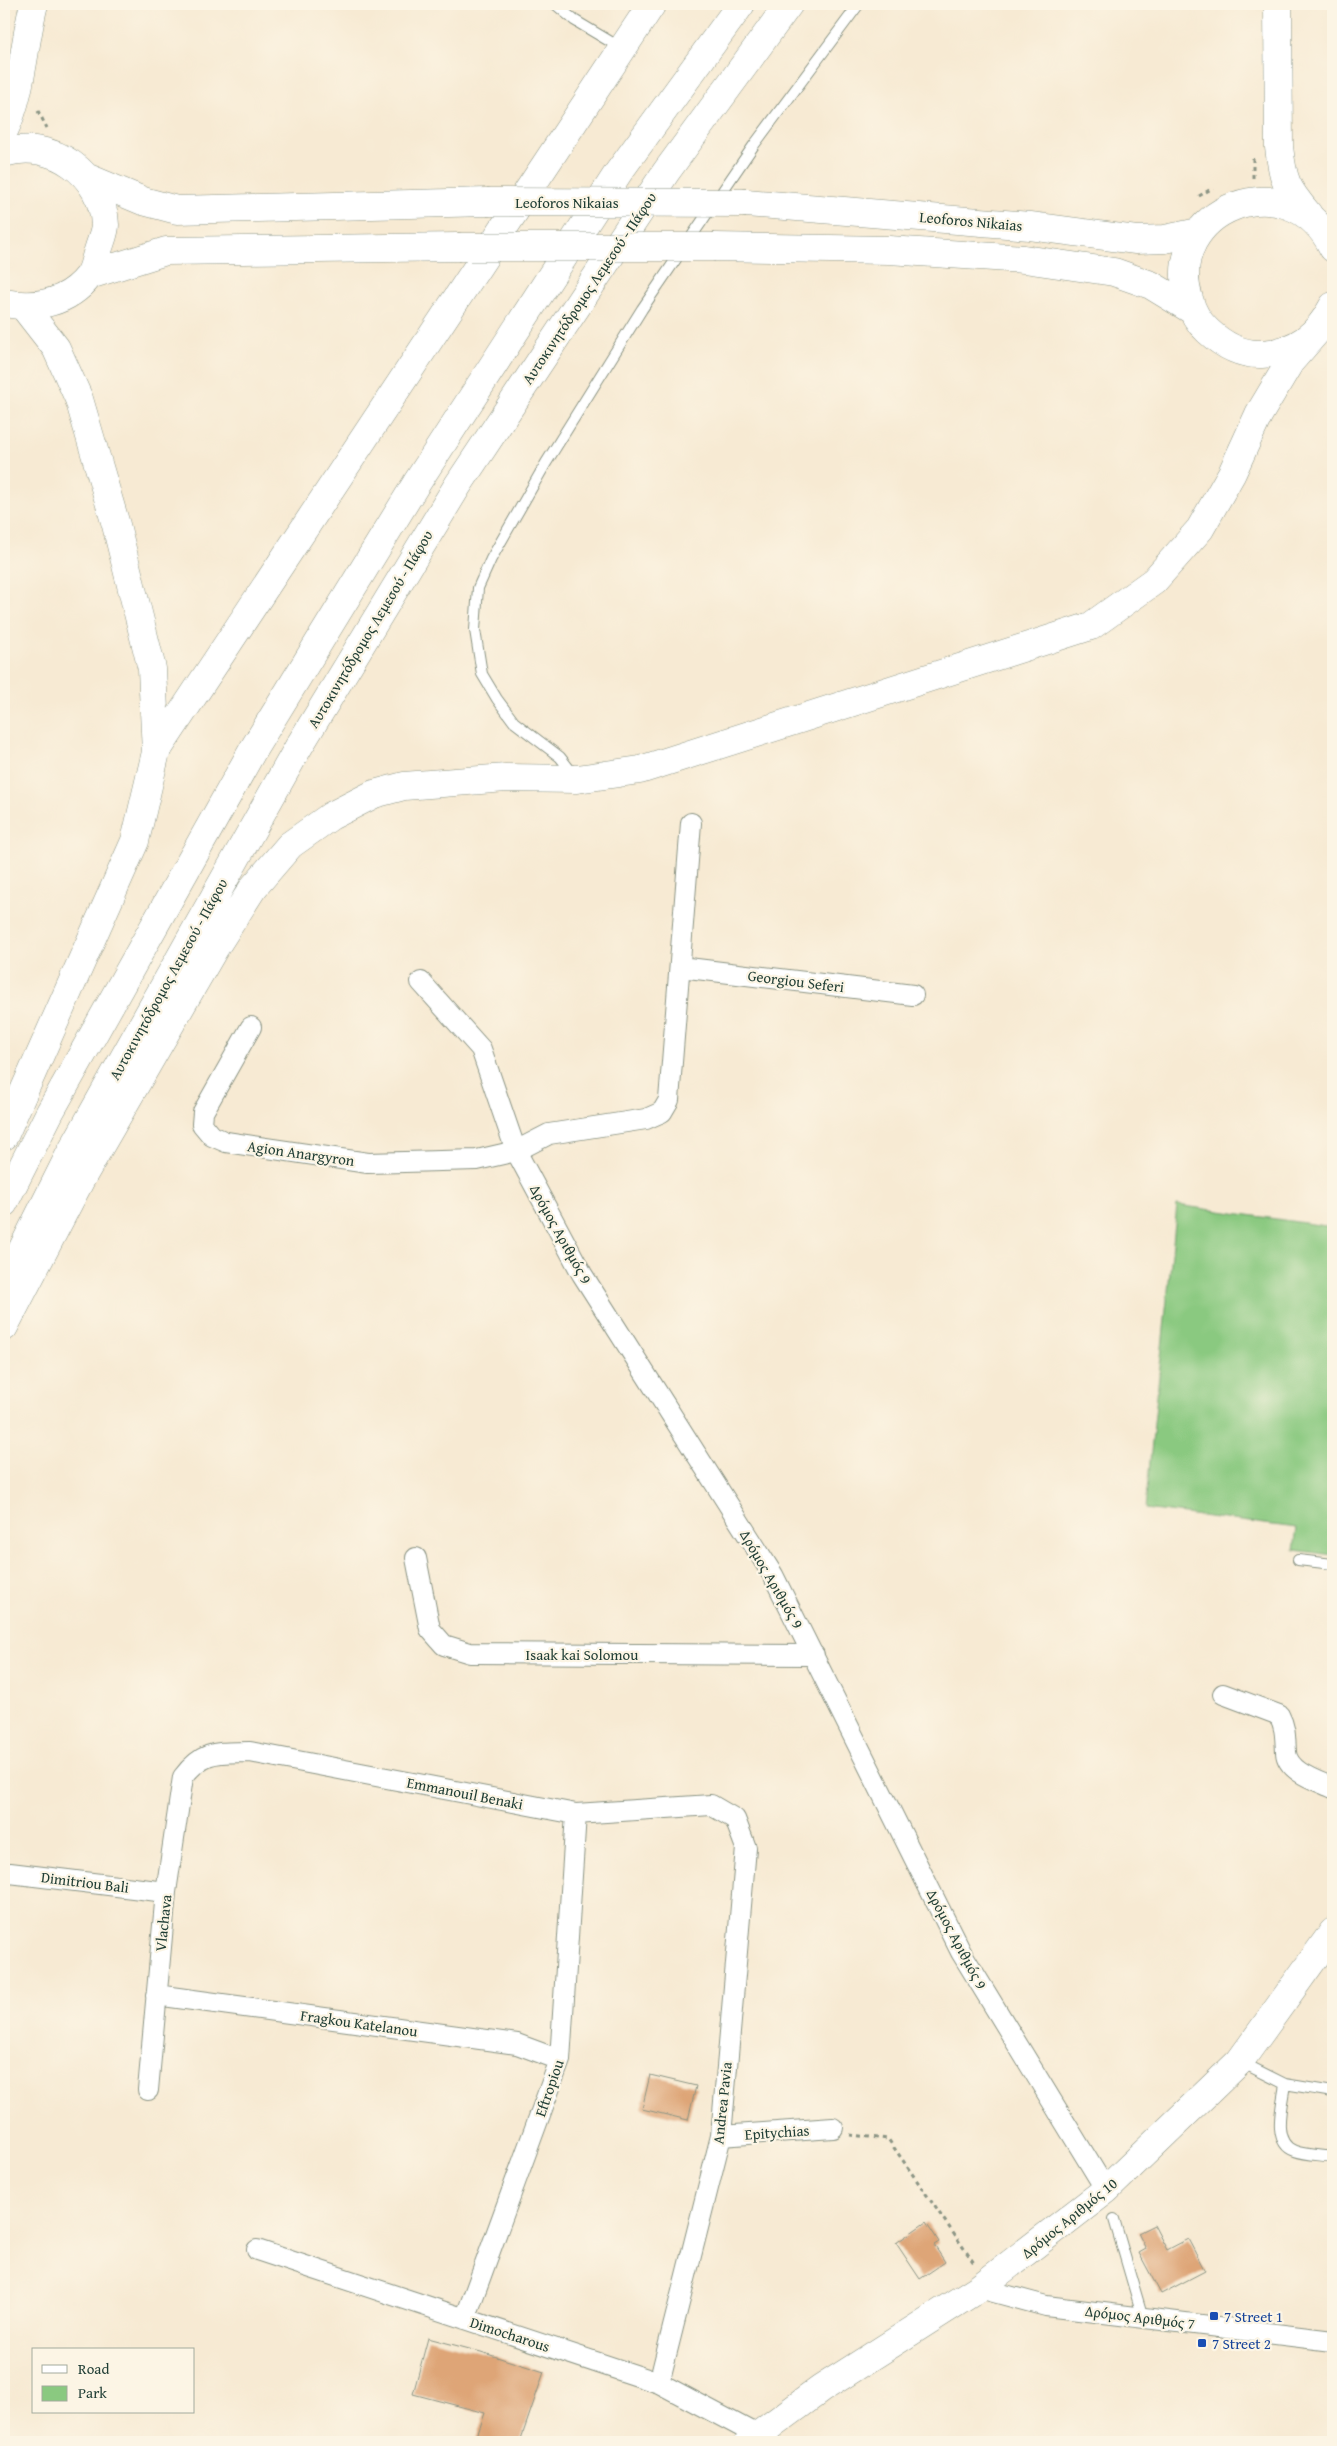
<svg xmlns="http://www.w3.org/2000/svg" width="1337" height="2446" font-family="'Gentium Book Plus',serif">
<style>
.green{fill:#8ac980;stroke:#54835a}
.building{fill:#dea577}
.lines{fill:none;stroke-linecap:round;stroke-linejoin:round}
.lane-casing{stroke:#8b9484;stroke-width:12}
.street-casing{stroke:#8b9484;stroke-width:22}
.secondary-casing{stroke:#8b9484;stroke-width:29}
.highway-casing{stroke:#8b9484;stroke-width:29}
.path{stroke:#8b9484;stroke-width:3;stroke-dasharray:4 4;stroke-linecap:butt}
.lane{stroke:#fff;stroke-width:10}
.street{stroke:#fff;stroke-width:20}
.secondary{stroke:#fff;stroke-width:28}
.highway{stroke:#fff;stroke-width:28}
.secondary-bridge-casing{stroke:#8b9484;stroke-width:29;stroke-linecap:butt}
.secondary-bridge{stroke:#fff;stroke-width:28}
.transit-dot{fill:#1a4fb4;stroke:#fcf5e5;stroke-width:2}
.labels{text-anchor:middle;dominant-baseline:central;stroke-width:4.5;stroke-linejoin:round;paint-order:stroke}
.street-label{font-size:15px;fill:#1f3d34;stroke:#fcf5e5}
.transit-label{font-size:15px;fill:#164399;stroke:#fcf5e5;text-anchor:start}
</style>
<rect width="100%" height="100%" fill="#fcf5e5"/>
<filter id="ink" filterUnits="userSpaceOnUse"><feTurbulence type="fractalNoise" baseFrequency=".02" numOctaves="2"/><feDisplacementMap in="SourceGraphic" scale="10" xChannelSelector="R" yChannelSelector="G"/><feConvolveMatrix kernelMatrix="1 2 1 2 8 2 1 2 1" color-interpolation-filters="sRGB"/></filter>
<filter id="wash" filterUnits="userSpaceOnUse"><feTurbulence type="fractalNoise" baseFrequency=".0096" numOctaves="4" result="noise"/><feDisplacementMap in="SourceGraphic" scale="20" xChannelSelector="R" yChannelSelector="G"/><feGaussianBlur stdDeviation="1.12" result="paint"/><feColorMatrix in="noise" values="0 0 0 0 0 0 0 0 0 0 0 0 0 0 0 0 0 1.4 0 .05"/><feComposite in="paint" operator="in"/></filter>
<g filter="url(#wash)">
<rect width="100%" height="100%" fill="#f7ead3"/>
<path class="green" d="M1177 1205 1333 1227V1555L1294 1550 1297 1528 1145 1509Z"/>
<g id="blocks">
<path class="building" d="M650 2075 696 2086 688 2120 642 2109Z
M926 2222 939 2242 934 2245 945 2262 920 2279 896 2243Z
M1154 2225 1167 2250 1188 2239 1205 2271 1161 2294 1139 2253 1146 2249 1138 2233Z
M428 2338 481 2352 544 2372 520 2442H475L485 2413 413 2394Z"/>
</g>
</g>
<g filter="url(#ink)">
<use href="#blocks" fill-opacity="0" stroke="#8b9484" stroke-width="1"/>
<g class="lines">
<g class="lane-casing">
<path id="lane" d="M555 4 574 20 621 48
M574 775 560 757 514 722 497 699 482 674 475 630 478 588 491 559 546 463 642 309 754 145 859 4
M1298 1560 1333 1564
M1241 2062 1285 2084 1333 2092
M1285 2084C1283 2102 1270 2143 1295 2151 1306 2155 1321 2155 1333 2157
M1114 2219 1143 2318"/>
</g>
<g class="street-casing">
<path id="street" d="M680 967 913 995
M421 982 481 1049 516 1151 582 1274 773 1575 961 1952 1106 2190
M251 1027 203 1112 202 1124 212 1136 226 1142 368 1163 477 1160 516 1151 549 1134 646 1119 662 1112 669 1100 691 823
M416 1558 430 1629 444 1645 470 1653 814 1655
M1223 1694 1279 1715C1286 1728 1285 1738 1286 1752 1287 1772 1318 1781 1333 1788
M4 1875 10 1873 166 1892
M156 1995 517 2044 560 2060
M148 2090 166 1892 183 1777C204 1749 218 1753 250 1752L576 1814 711 1805 735 1819 746 1848 721 2136 659 2383
M721 2136 833 2128
M257 2250 659 2383 757 2435
M979 2288 1046 2306 1333 2341
M465 2319 560 2060 576 1814"/>
</g>
<g class="secondary-casing">
<path id="secondary" d="M4 153C52 138 103 174 105 225 105 233 100 243 98 251 95 258 94 269 89 276 68 303 36 309 4 303
M88 178 143 201 177 210 487 202
M746 203 1030 226 1136 240 1165 239 1199 232
M715 247 889 250 1024 259 1114 272 1151 285 1192 310
M1333 248C1289 157 1161 211 1189 299 1192 311 1199 323 1208 331 1223 345 1241 355 1262 354 1296 352 1318 335 1333 306
M90 275 166 251 458 247
M749 2442 821 2389 979 2288 1106 2190 1240 2061 1333 1932"/>
</g>
<g class="highway-casing">
<path id="highway" d="M1278 4 1279 147C1283 181 1286 188 1308 214
M4 131C23 91 23 46 34 4
M156 752 652 4
M4 1136 135 841 156 752 152 669 116 525 79 399 56 348 24 307
M4 1203 50 1112 254 748 416 484 618 173 741 4
M4 1286 71 1152 298 748 458 485 666 172 789 4
M4 1327 81 1179 214 949 253 888 290 845 331 816 374 794 404 786 506 778 577 779 640 770 1091 626 1154 581 1200 529 1232 473 1259 414 1290 362 1318 330"/>
</g>
<path class="path" d="M38 111 47 128
M1253 178V154
M1199 196 1213 188
M850 2135 888 2139 974 2263"/>
<use href="#lane" class="lane"/>
<use href="#street" class="street"/>
<use href="#secondary" class="secondary"/>
<use href="#highway" class="highway"/>
<g class="secondary-bridge-casing">
<path id="secondary-bridge" d="M487 202 746 203
M458 247H715"/>
</g>
<use href="#secondary-bridge" class="secondary-bridge"/>
</g>
</g>
<g class="transit-dot">
<rect x="1209" y="2311" width="10" height="10" rx="2.5"/>
<rect x="1197" y="2338" width="10" height="10" rx="2.5"/>
</g>
<g class="labels">
<g class="street-label">
<text x="567" y="202">Leoforos Nikaias</text>
<text transform="translate(971 221) rotate(5)">Leoforos Nikaias</text>
<text transform="translate(589 288) rotate(-56)">Αυτοκινητόδρομος Λεμεσού - Πάφου</text>
<text transform="translate(370 629) rotate(-59)">Αυτοκινητόδρομος Λεμεσού - Πάφου</text>
<text transform="translate(168 979) rotate(-61)">Αυτοκινητόδρομος Λεμεσού - Πάφου</text>
<text transform="translate(796 981) rotate(7)">Georgiou Seferi</text>
<text transform="translate(301 1153) rotate(8)">Agion Anargyron</text>
<text transform="translate(561 1234) rotate(61)">Δρόμος Αριθμός 9</text>
<text transform="translate(772 1579) rotate(60)">Δρόμος Αριθμός 9</text>
<text x="582" y="1654">Isaak kai Solomou</text>
<text transform="translate(465 1793) rotate(11)">Emmanouil Benaki</text>
<text transform="translate(85 1882) rotate(7)">Dimitriou Bali</text>
<text transform="translate(163 1923) rotate(-84)">Vlachava</text>
<text transform="translate(957 1939) rotate(62)">Δρόμος Αριθμός 9</text>
<text transform="translate(359 2023) rotate(8)">Fragkou Katelanou</text>
<text transform="translate(549 2088) rotate(-71)">Eftropiou</text>
<text transform="translate(722 2103) rotate(-84)">Andrea Pavia</text>
<text transform="translate(777 2132) rotate(-4)">Epitychias</text>
<text transform="translate(1069 2218) rotate(-39)">Δρόμος Αριθμός 10</text>
<text transform="translate(1140 2317) rotate(7)">Δρόμος Αριθμός 7</text>
<text transform="translate(510 2334) rotate(18)">Dimocharous</text>
</g>
<g class="transit-label">
<text x="1224" y="2316">7 Street 1</text>
<text x="1212" y="2343">7 Street 2</text>
</g>
</g>
<rect width="1337" height="2446" fill="none" stroke="#fcf5e5" stroke-width="20"/>
<rect x="32" y="2348" width="162" height="65" fill="#fcf5e5" stroke="#a4ab9e"/>
<rect x="42" y="2365" width="25" height="8" fill="#ffffff" stroke="#a4ab9e"/>
<text x="78" y="2374" font-size="15" fill="#1f3d34">Road</text>
<rect x="42" y="2386" width="25" height="15" fill="#8ac980" stroke="#a4ab9e"/>
<text x="78" y="2398" font-size="15" fill="#1f3d34">Park</text>
</svg>
